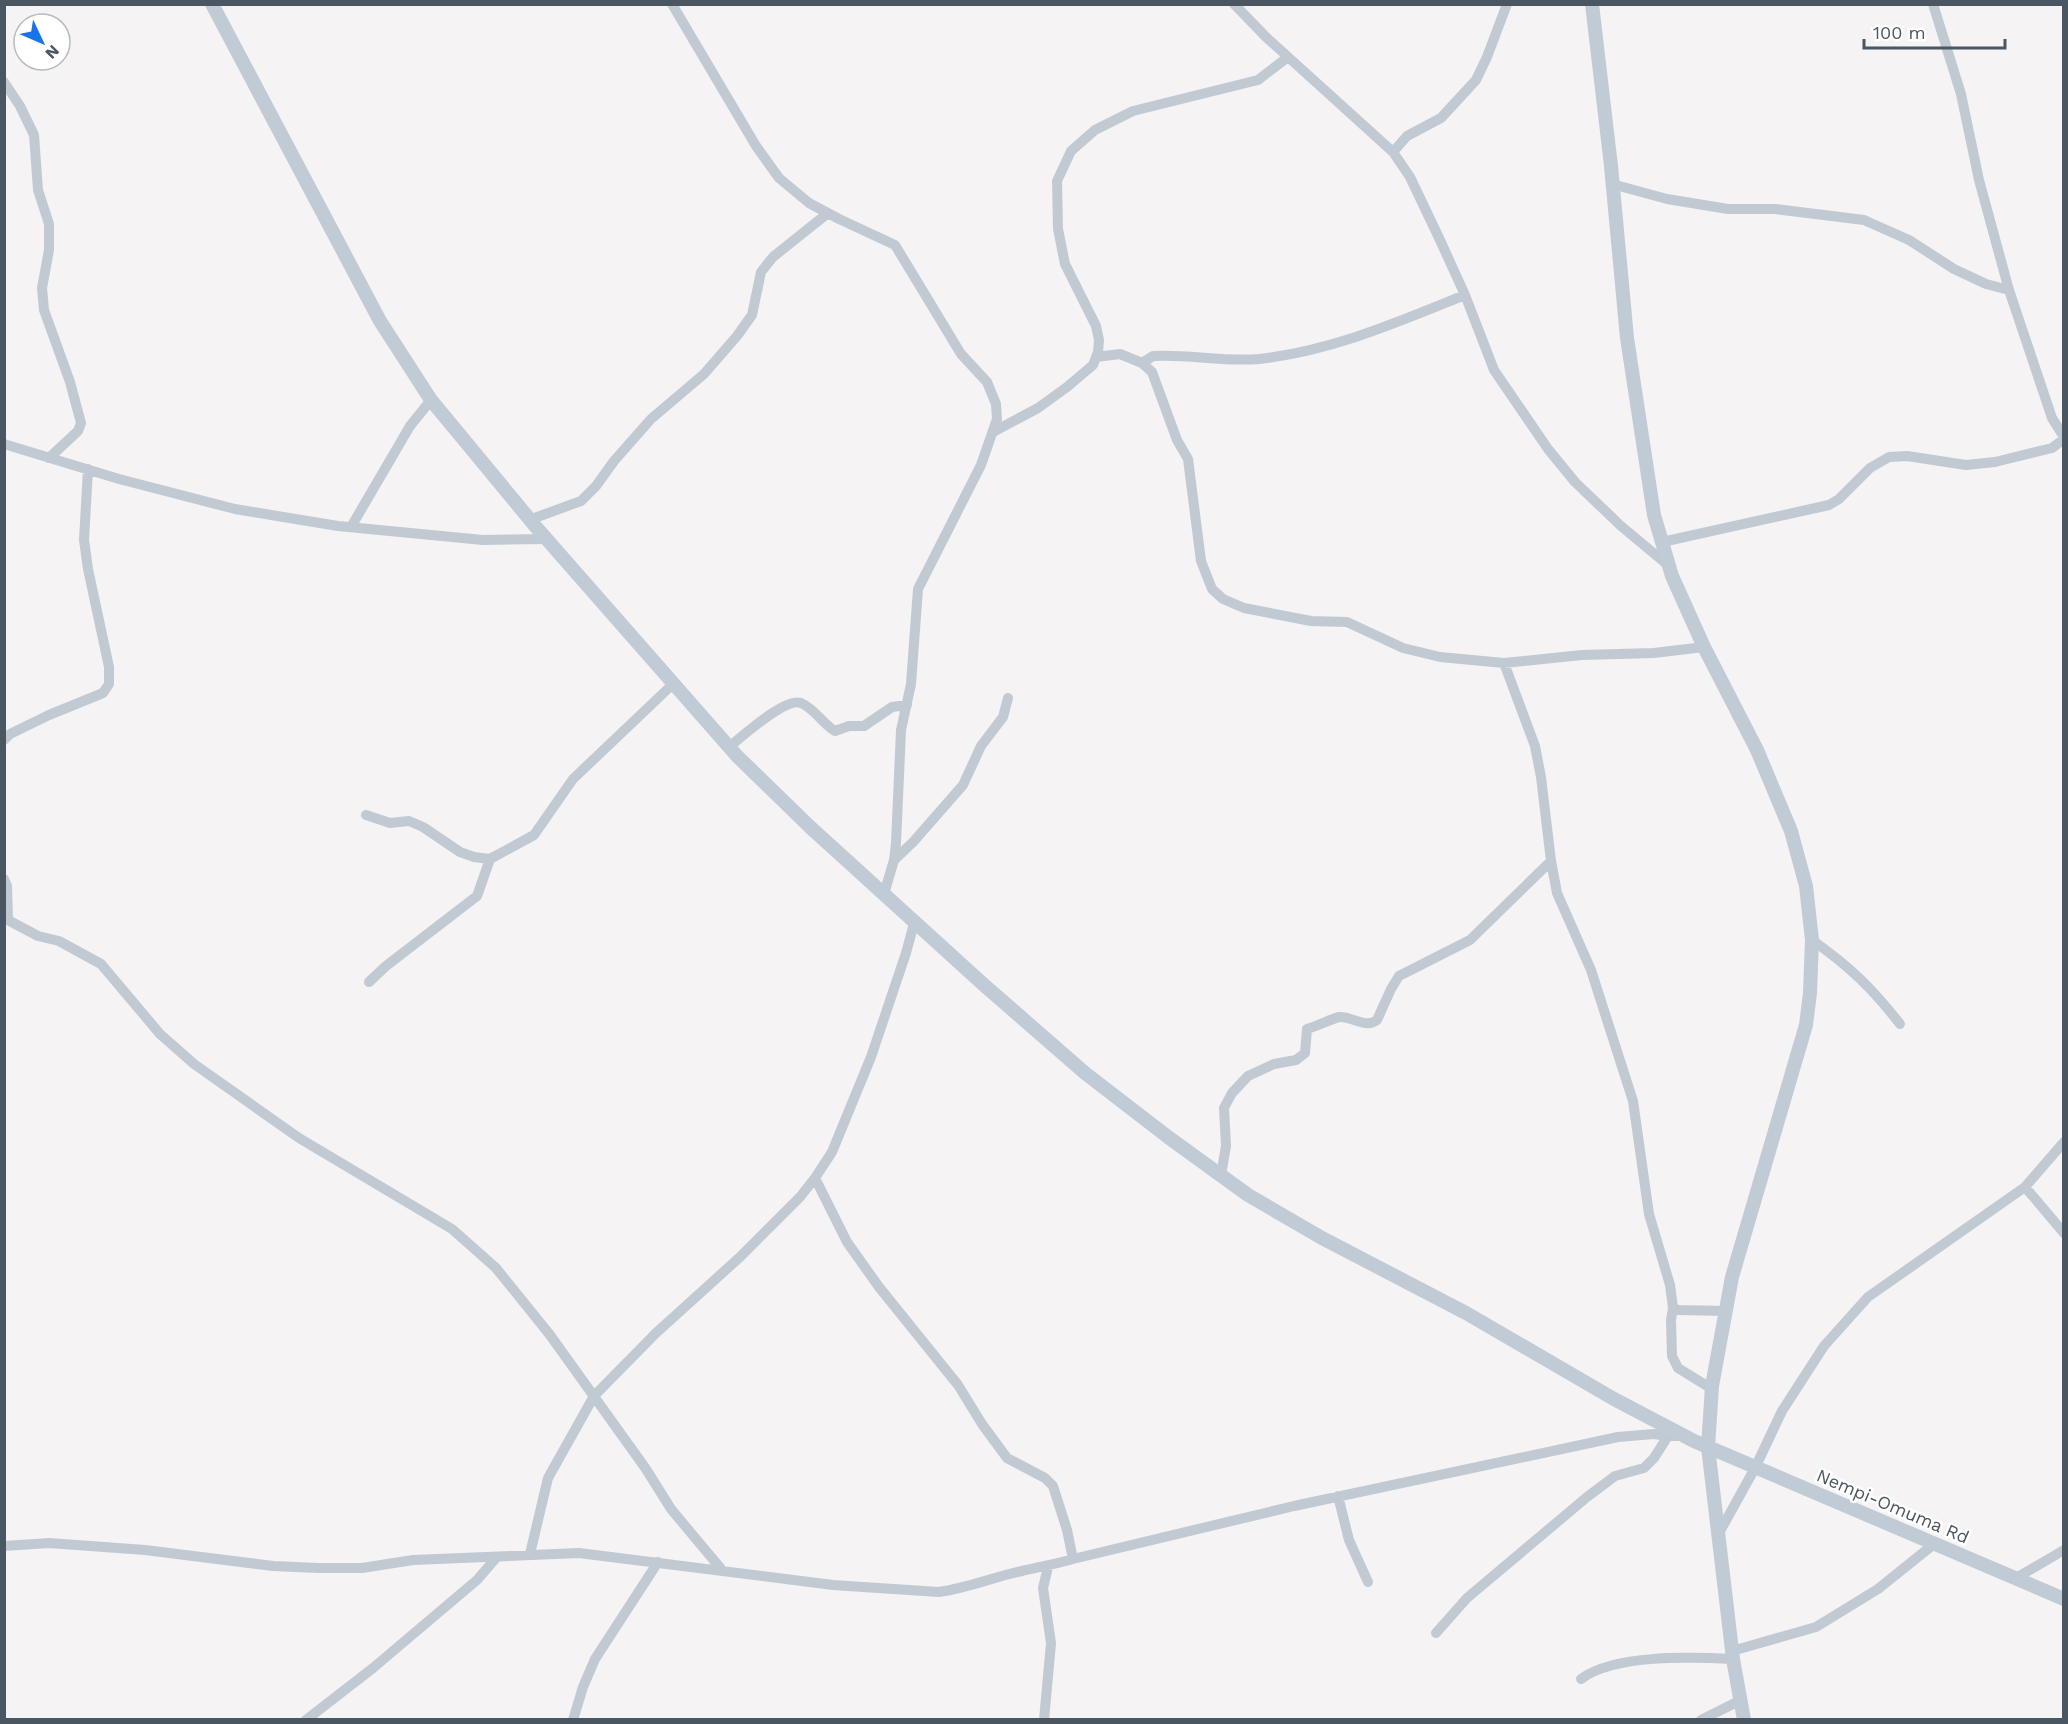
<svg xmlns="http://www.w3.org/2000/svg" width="2068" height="1724" font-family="'Work Sans',sans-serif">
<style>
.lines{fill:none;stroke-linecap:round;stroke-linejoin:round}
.street{stroke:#c1cad2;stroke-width:10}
.secondary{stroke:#c1cbd6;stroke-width:14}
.labels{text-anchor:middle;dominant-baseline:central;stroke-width:5;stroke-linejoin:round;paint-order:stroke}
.street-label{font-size:18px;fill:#4a5661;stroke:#fff}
</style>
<rect width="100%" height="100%" fill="#f5f3f3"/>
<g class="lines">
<path class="street" d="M672 4 756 146 779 178 809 203 839 219 895 245 961 354 987 382 996 404 997 419 981 465 918 589 911 684 901 730 896 843 894 860 884 894
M1234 4 1266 37 1393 152 1410 177 1440 240 1465 295 1494 370 1548 449 1575 482 1621 526 1669 566
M1933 4 1961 94 1979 180 2009 290 2052 418 2064 437
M4 82 20 106 34 135 38 190 49 224V250L42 288 44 310 70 382 81 423 78 431 49 458
M1393 152 1407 136 1441 118 1476 80 1487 57 1507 4
M1612 184 1667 199 1728 209H1775L1864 220 1909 240 1954 269 1986 284 2009 290
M1096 357 1120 354 1142 363 1152 372 1177 440 1188 459 1201 561 1212 589 1223 599 1244 608 1311 621 1347 622 1403 648 1440 657 1504 663 1582 655 1654 653 1704 647
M1142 363 1153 356C1188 354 1224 362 1259 359 1332 351 1398 322 1465 295
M993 432 1038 408 1067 387 1093 365 1098 352 1099 340 1096 326 1065 264 1058 229 1057 181 1071 151 1095 130 1133 111 1258 80 1288 57
M4 444 119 479 235 509 338 526 483 540 546 539
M529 520 581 501 596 486 614 461 651 419 704 374 737 336 752 315 761 272 773 257 828 213
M351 527 410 426 431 400
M1662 542 1829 505 1839 499 1870 468 1889 457 1907 456 1966 465 1995 462 2052 448 2064 439
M1504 663 1535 746 1541 777 1551 861 1557 893 1591 970 1633 1101 1649 1214 1670 1285 1673 1308 1671 1320 1672 1356 1678 1368 1712 1389
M4 740 10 734 49 715 103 693 109 684V667L88 569 84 540 88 469
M729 747C742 737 785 697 801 703 815 709 823 724 835 731L849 726H864L892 707 907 705
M366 815 390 823 409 821 423 827 460 852 474 857 490 859 534 835 573 779 674 683
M894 860 914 841 963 785 981 746 1003 717 1008 698
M4 879 7 886 8 919
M4 918 38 936 59 941 101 964 160 1034 194 1064 299 1138 452 1229 496 1268 550 1335 646 1469 671 1509 722 1570
M1812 940C1849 966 1872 988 1900 1024
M369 982 386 966 477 896 490 859
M1221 1175 1226 1146 1224 1108 1232 1093 1248 1076 1274 1064 1296 1060 1305 1053 1307 1029C1314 1027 1334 1018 1339 1017 1352 1016 1365 1029 1377 1020L1391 989 1399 976 1470 940 1551 861
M815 1178 847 1242 879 1287 958 1385 982 1424 1007 1458 1045 1478 1053 1486 1067 1530 1073 1559
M2025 1187 2064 1233
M1673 1308 1678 1310 1726 1311
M1338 1496 1349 1540 1368 1582
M1719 1533 1755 1468 1782 1411 1824 1346 1868 1297 2025 1187 2064 1142
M4 1546 49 1543 145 1550 273 1566 318 1568H362L413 1560 579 1553 833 1585 939 1592C967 1588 994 1577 1022 1571 1039 1567 1056 1564 1073 1559L1294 1506 1618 1437 1654 1434 1668 1436H1684
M530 1554 548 1478 594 1396 656 1333 740 1257 800 1197 815 1178 832 1152 871 1057 906 953 915 920
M2016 1578 2064 1550
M1436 1633 1467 1598 1587 1497 1615 1476 1644 1468 1654 1458 1668 1436
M1732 1651 1816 1627 1878 1589 1934 1544
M1581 1679C1614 1654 1692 1657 1733 1659
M306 1720 373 1668 477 1580 496 1558
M573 1720 583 1687 595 1659 658 1562
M1044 1720 1051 1643 1043 1588 1048 1567
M1701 1720 1741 1700"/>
<path class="secondary" d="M212 4 380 321 431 400 536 527 737 756 810 827 984 985 1085 1073 1168 1137 1248 1195 1322 1238 1466 1313 1614 1399 1694 1441 2064 1599
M1592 4 1611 166 1627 338 1654 515 1672 576 1704 647 1757 750 1791 831 1806 886 1812 940 1810 993 1806 1025 1732 1277 1712 1386 1708 1447 1733 1659 1744 1720"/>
</g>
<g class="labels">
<g class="street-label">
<text transform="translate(1893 1506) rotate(23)">Nempi-Omuma Rd</text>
</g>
</g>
<rect width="2068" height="1724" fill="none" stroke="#4a5661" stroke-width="12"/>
<g transform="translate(42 42) rotate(134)"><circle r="28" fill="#ffffff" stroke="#b7bbc0" stroke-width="1.5"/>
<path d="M0-4.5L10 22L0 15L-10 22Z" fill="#1a73e8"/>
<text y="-9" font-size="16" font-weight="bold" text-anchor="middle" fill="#4a5661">N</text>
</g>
<path d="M1864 39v9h141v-9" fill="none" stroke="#4a5661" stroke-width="3"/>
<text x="1873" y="39" font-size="18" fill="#4a5661" stroke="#ffffff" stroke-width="4.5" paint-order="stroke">100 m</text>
</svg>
